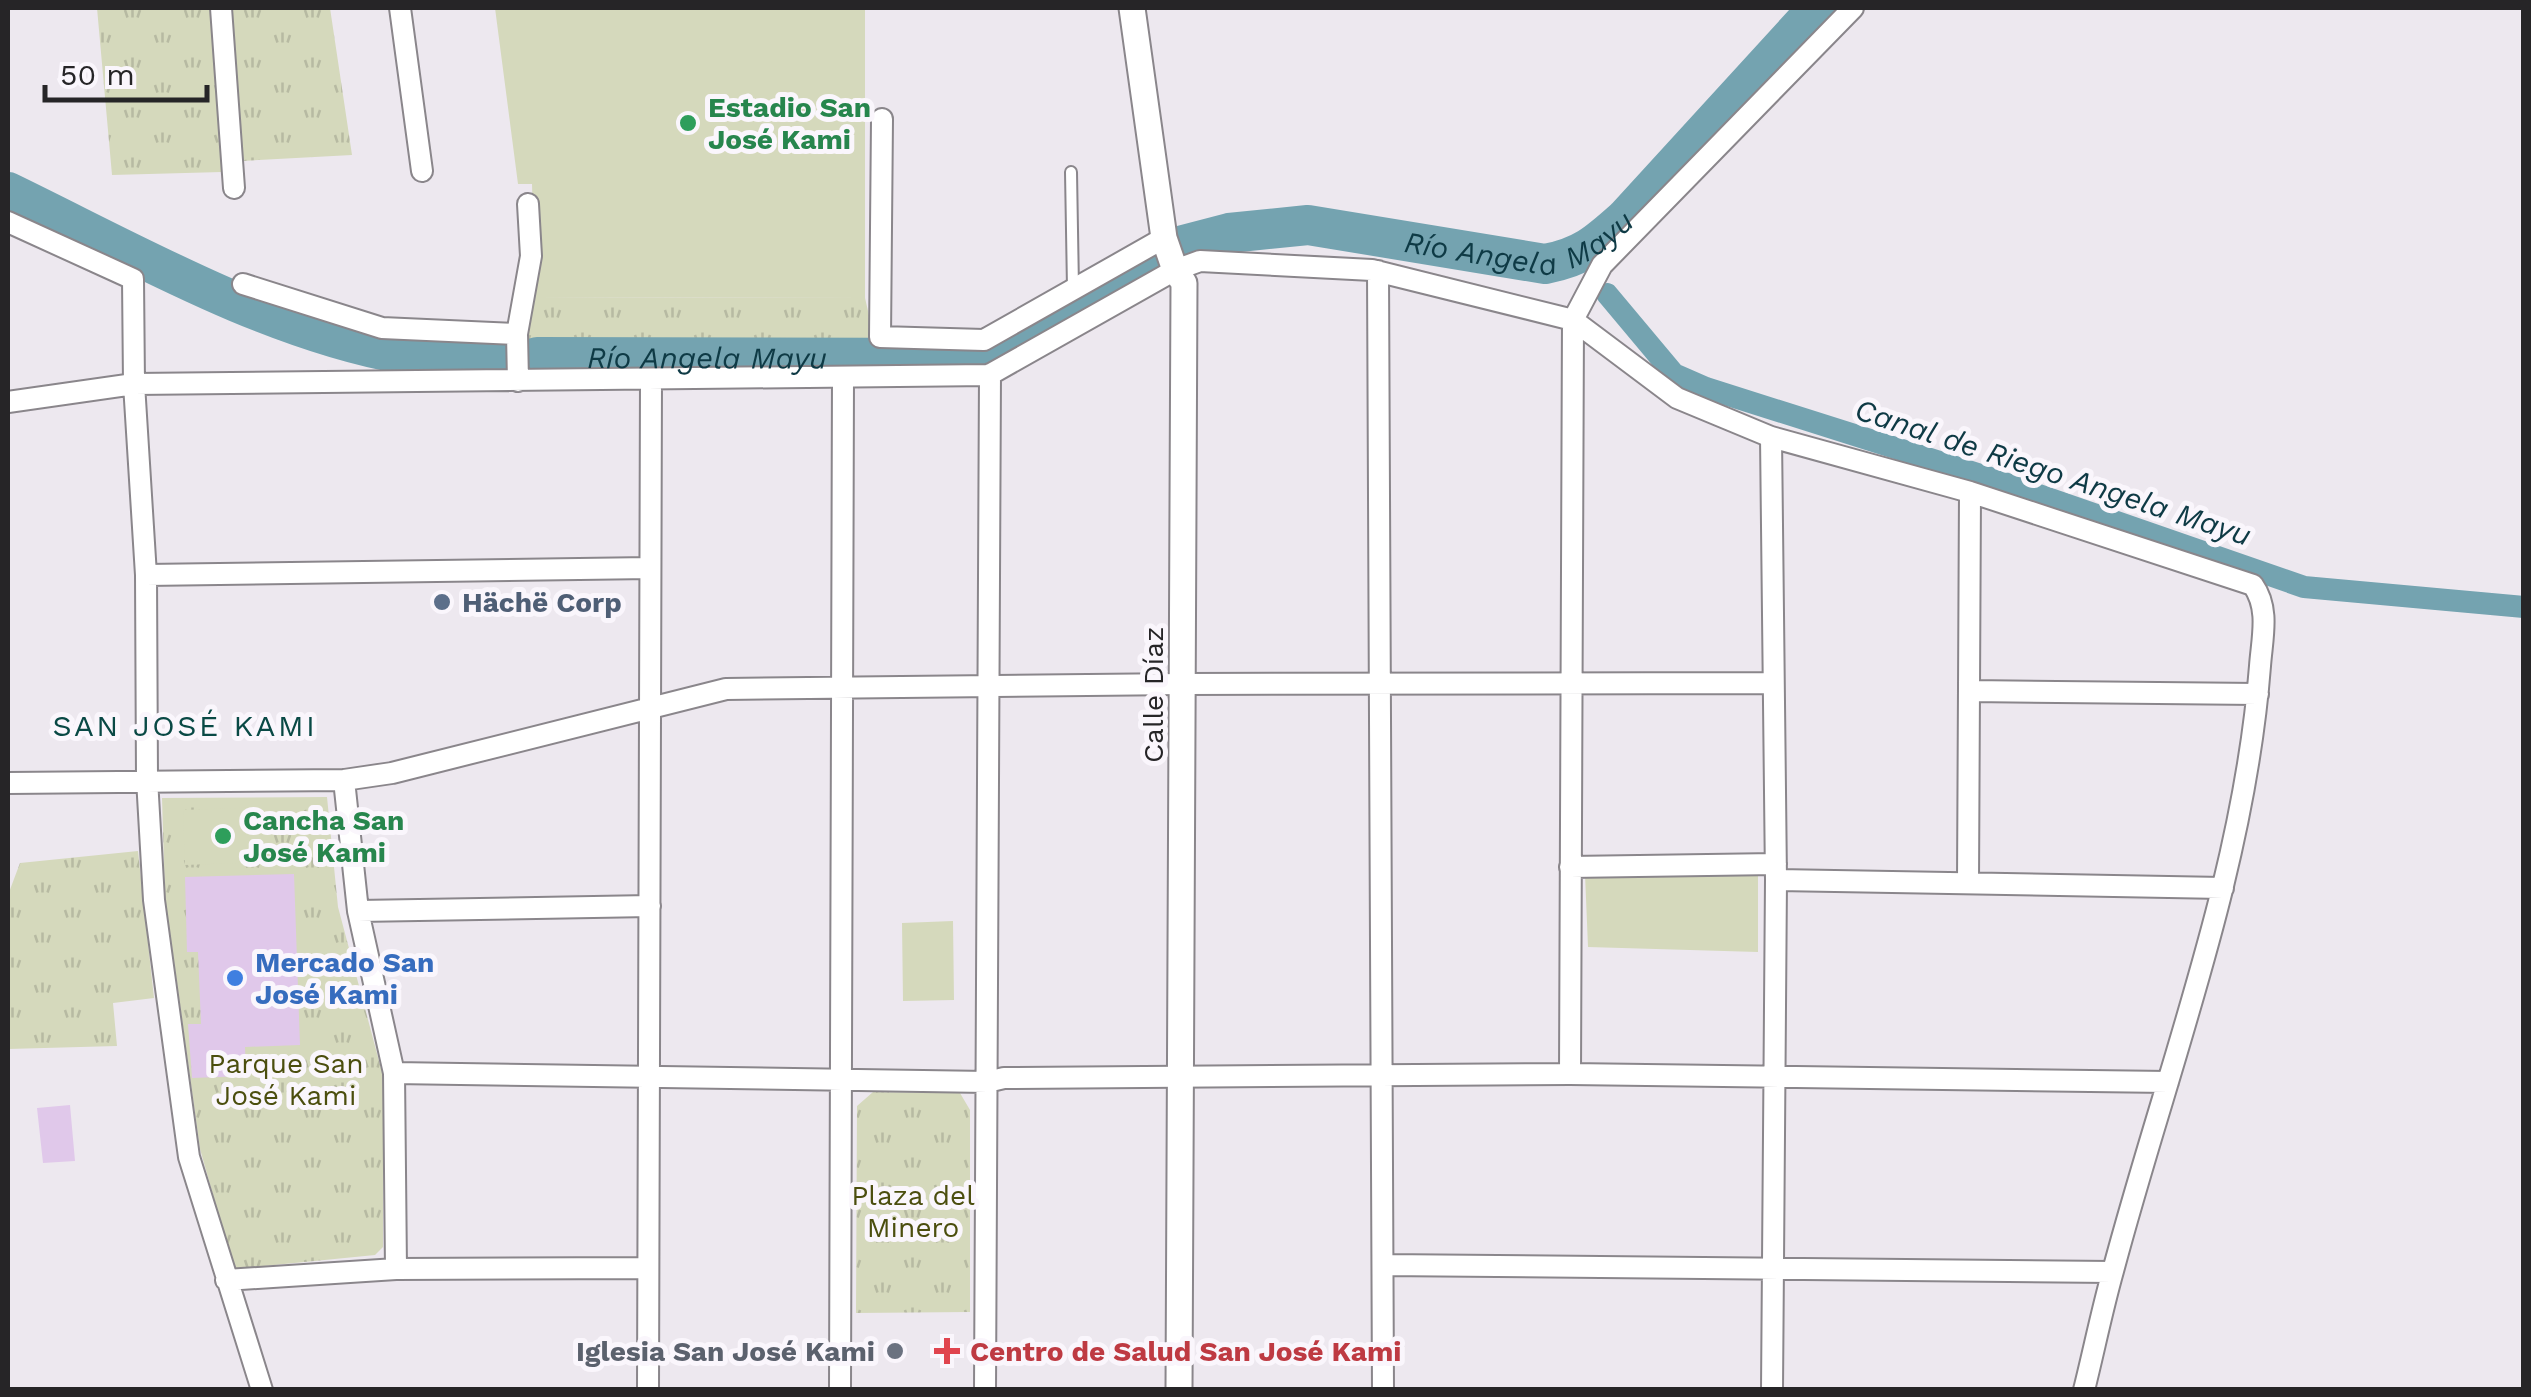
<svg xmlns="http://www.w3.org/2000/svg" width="2531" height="1397" font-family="'Work Sans',sans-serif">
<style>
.grass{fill:url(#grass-tufts)}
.pitch{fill:#d5d9bc}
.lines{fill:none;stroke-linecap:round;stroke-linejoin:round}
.canal{stroke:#74a3b0;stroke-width:22}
.river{stroke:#74a3b0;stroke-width:40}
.building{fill:#e0c8ea}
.service-casing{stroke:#8a868b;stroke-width:14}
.minor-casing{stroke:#8a868b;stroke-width:24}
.tertiary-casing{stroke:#8a868b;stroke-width:29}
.service{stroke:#fff;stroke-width:10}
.minor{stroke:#fff;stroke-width:20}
.tertiary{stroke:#fff;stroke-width:25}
.leisure-dot{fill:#2e9e5b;stroke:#faf6fc;stroke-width:4}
.service-dot{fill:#5c6f8a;stroke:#faf6fc;stroke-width:4}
.shop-dot{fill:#3f7fe0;stroke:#faf6fc;stroke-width:4}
.worship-dot{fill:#6b7280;stroke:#faf6fc;stroke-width:4}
.health-dot{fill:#e0444e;stroke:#faf6fc;stroke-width:4}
.labels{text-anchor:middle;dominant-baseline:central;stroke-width:10;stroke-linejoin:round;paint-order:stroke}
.leisure-label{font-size:28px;font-weight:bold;fill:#27864d;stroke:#faf6fc;text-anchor:start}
.service-label{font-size:28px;font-weight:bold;fill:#4e5e75;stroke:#faf6fc;text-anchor:start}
.street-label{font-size:28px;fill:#262527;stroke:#faf6fc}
.shop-label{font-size:28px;font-weight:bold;fill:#366cbe;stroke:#faf6fc;text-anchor:start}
.park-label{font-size:28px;fill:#4b4e0e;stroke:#faf6fc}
.worship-label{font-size:28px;font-weight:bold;fill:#5b616d;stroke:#faf6fc;text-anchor:end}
.health-label{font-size:28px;font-weight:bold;fill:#be3a42;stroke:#faf6fc;text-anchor:start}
.water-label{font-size:30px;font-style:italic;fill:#0e3a45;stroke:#faf6fc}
.neighbourhood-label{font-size:30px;letter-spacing:2.5px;fill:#094945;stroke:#faf6fc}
</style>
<defs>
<pattern id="grass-tufts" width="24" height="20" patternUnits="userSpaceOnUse" patternTransform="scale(2.5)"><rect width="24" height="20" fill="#d5d9bc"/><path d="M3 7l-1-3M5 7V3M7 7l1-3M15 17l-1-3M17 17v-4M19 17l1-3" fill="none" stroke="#b7baa2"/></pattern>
</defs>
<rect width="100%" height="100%" fill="#ede8ef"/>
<path class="grass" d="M97 8H211L222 172 112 175Z
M232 8H330L352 155 242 161Z
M535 297 865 298 875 341 897 349 899 369 525 371 524 335Z
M327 797 338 907 383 1076V1247L375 1255 234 1269 200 1149 165 897 162 798Z
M138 851 154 998 113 1003 117 1046 8 1049V895L20 863Z
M873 1092 960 1093 970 1110V1312L856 1313 857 1106Z"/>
<path class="pitch" d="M495 8H865V298L535 297 532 184H518Z
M260 807 262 862 185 865 183 810Z
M1585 874 1758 876V952L1588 947Z
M953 921 954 1000 903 1001 902 923Z"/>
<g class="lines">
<path class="canal" d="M1607 294 1674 374 1706 388 1987 477 2304 587 2524 607"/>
<g class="river">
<path d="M8 192C130 251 267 330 402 354 431 359 464 354 494 354"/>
<path id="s1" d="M1183 245 1229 233 1308 225 1545 264C1583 257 1598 243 1626 218L1818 8"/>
<path id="s2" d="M537 357 984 358 1151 262"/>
</g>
</g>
<path class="building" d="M294 874 300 1045 245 1047 246 1076 192 1078 188 1024H201L198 952H187L185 877Z
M70 1105 75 1161 43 1163 37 1108Z"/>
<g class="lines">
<g class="service-casing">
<path id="service" d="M1071 172 1073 288"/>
</g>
<g class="minor-casing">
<path id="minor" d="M221 8 234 188
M400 8 422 171
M882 119 880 337 984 340 1164 238
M8 222 133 279 134 384 146 575 147 779 154 900 189 1157 262 1390
M1378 271 1383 1390
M243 284 382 328 517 334
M518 381 517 334 531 256 528 204
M8 402 134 384 989 375 1175 270 1200 261 1372 270 1573 320 1677 398 1771 437 1970 492 2253 585C2270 609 2262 638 2260 666 2244 874 2166 1071 2113 1271 2102 1310 2094 1350 2084 1390
M1771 437 1776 880 1772 1390
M146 575 650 568
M1970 691 2258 694
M344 780 358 911 394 1073 396 1269
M8 783 344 780 392 773 726 689 1183 684 1773 683
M1570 867 1776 864
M1776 880 2223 888
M1968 883 1970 492
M358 911 650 906
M394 1073 987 1082 1004 1078 1570 1074 2168 1082
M1570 1074 1573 320 1602 265 1853 8
M1383 1265 2112 1272
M226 1280 396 1269 648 1268
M648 1390 651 379
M840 1390 843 377
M985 1390 990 374"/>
</g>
<g class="tertiary-casing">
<path id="tertiary" d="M1132 8 1164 238 1175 270 1184 283 1179 1390"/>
</g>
<use href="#service" class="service"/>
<use href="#minor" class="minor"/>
<use href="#tertiary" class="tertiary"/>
</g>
<g class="leisure-dot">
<circle cx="688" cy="123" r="10"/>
<circle cx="223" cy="836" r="10"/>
</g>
<circle class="service-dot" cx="442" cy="602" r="10"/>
<circle class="shop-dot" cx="235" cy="978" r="10"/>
<circle class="worship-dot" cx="895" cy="1351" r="10"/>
<path class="health-dot" d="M942 1336h10v10h10v10h-10v10h-10v-10h-10v-10h10z"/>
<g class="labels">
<g class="leisure-label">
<text x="708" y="107">Estadio San<tspan x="708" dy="32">José Kami</tspan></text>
<text x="243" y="820">Cancha San<tspan x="243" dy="32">José Kami</tspan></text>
</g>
<g class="service-label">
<text x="462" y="602">Hächë Corp</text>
</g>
<g class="street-label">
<text transform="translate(1153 695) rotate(-90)">Calle Díaz</text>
</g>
<g class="shop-label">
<text x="255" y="962">Mercado San<tspan x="255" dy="32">José Kami</tspan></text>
</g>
<g class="park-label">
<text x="286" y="1063">Parque San<tspan x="286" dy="32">José Kami</tspan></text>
<text x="913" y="1195">Plaza del<tspan x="913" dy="32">Minero</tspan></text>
</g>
<g class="worship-label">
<text x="875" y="1351">Iglesia San José Kami</text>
</g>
<g class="health-label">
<text x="970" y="1351">Centro de Salud San José Kami</text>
</g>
<g class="water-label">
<text stroke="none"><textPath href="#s1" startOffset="345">Río Angela Mayu</textPath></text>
<text stroke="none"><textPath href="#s2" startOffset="170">Río Angela Mayu</textPath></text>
<text transform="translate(2053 472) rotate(18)">Canal de Riego Angela Mayu</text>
</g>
<g class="neighbourhood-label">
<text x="185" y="725">SAN JOSÉ KAMI</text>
</g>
</g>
<rect width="2531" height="1397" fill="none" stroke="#262527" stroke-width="20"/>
<path d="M45 85v15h162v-15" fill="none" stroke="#262527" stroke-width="5"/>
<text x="60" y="85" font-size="30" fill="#262527" stroke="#faf6fc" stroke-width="8" paint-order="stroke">50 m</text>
</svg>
